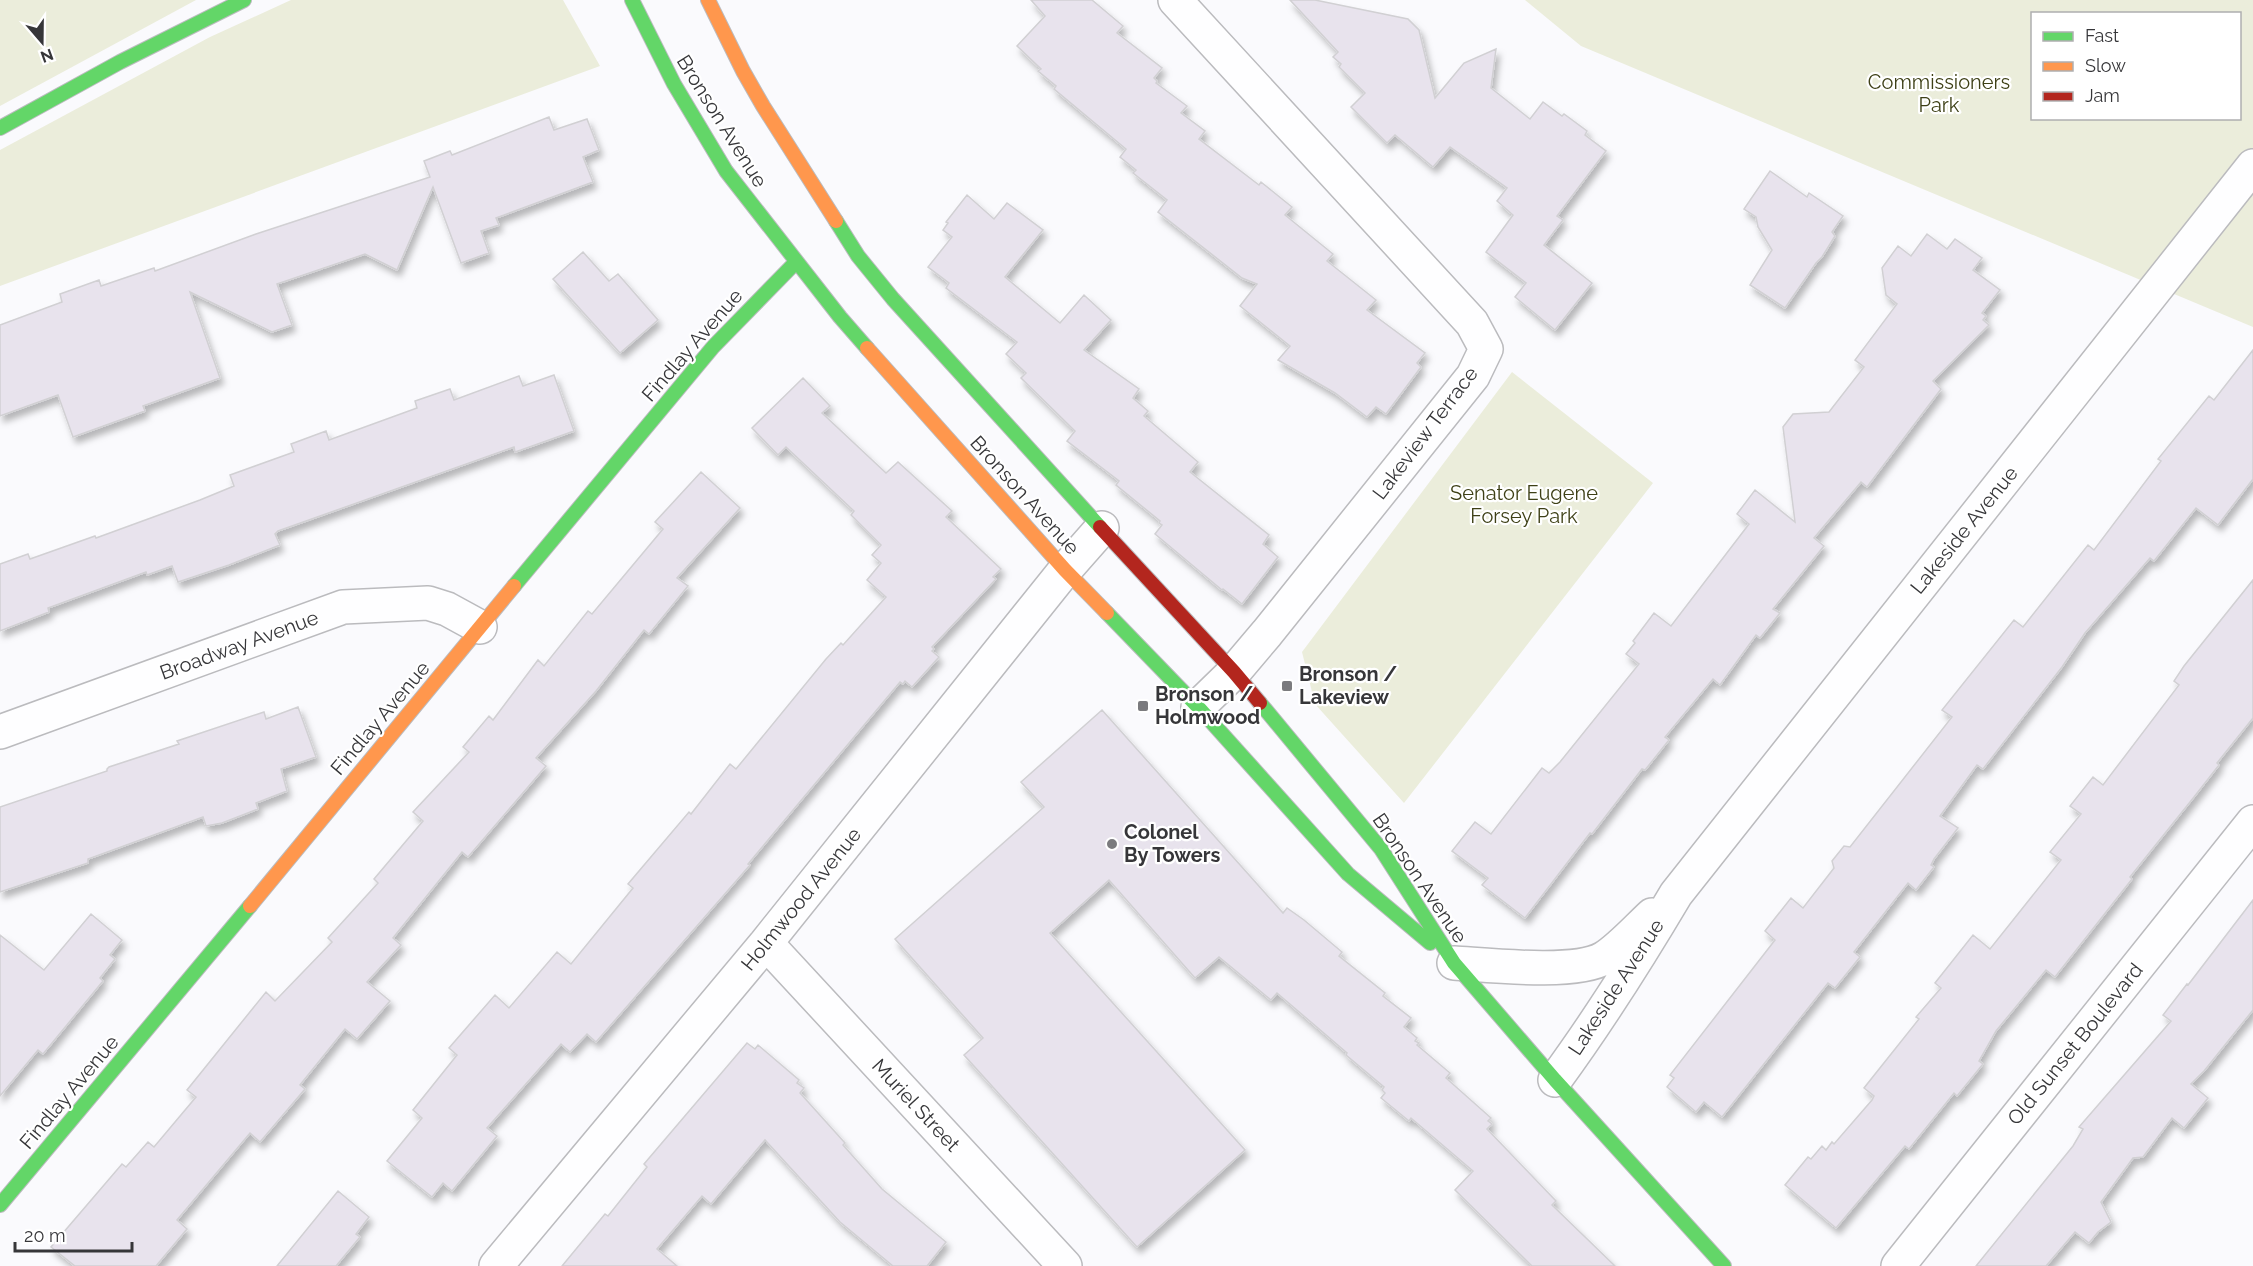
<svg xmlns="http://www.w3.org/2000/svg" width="2253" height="1266" font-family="Raleway,sans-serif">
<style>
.green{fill:#ebeddb;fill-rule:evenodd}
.building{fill:#e8e3ed;stroke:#d1d0d3;stroke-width:1.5;filter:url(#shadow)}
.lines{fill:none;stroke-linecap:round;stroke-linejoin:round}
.street-casing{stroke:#bbbbbe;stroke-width:36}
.fast-casing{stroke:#bbbbbe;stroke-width:16}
.slow-casing{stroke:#bbbbbe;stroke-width:16}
.jam-casing{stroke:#bbbbbe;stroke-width:16}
.street{stroke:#fefeff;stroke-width:33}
.fast{stroke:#63d668;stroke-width:14}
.slow{stroke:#ff974d;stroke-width:14}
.jam{stroke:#b3261e;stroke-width:14}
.poi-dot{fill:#7b7b7e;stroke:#fff;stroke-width:2}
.labels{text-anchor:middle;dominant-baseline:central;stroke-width:4.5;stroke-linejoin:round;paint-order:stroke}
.park-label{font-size:20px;fill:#3e4016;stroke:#fff}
.street-label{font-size:20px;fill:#363639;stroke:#fff}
.poi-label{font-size:20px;font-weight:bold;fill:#363639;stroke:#fff;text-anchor:start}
</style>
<defs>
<filter id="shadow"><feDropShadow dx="3.5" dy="6" stdDeviation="3" flood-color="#0004"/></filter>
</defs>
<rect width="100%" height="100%" fill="#fafafd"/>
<path class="green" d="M0 0H196L0 106Z
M291 0H563L600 66 0 286V150L210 37Z
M1525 0H2253V327L1581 46ZM2032 14H2240V118H2032Z
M1512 372 1653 483 1404 803 1315 704 1302 652Z"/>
<path class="building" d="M1031 0H1092L1123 26 1117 33 1162 68 1154 78 1157 81 1156 83 1187 106 1181 113 1205 131 1199 139 1259 185 1261 182 1292 207 1285 215 1333 254 1327 261 1376 300 1367 310 1425 353 1417 363 1421 367 1386 414 1376 407 1367 417 1335 393 1278 360 1290 346 1240 306 1257 284 1242 278 1158 212 1167 200 1133 173 1136 170 1120 157 1126 149 1054 89 1056 86 1038 71 1041 69 1017 46 1045 16Z
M1290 0H1315L1408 19 1419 30 1435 98 1464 63 1496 49 1491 88 1530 119 1543 102 1562 116 1564 114 1587 131 1585 135 1606 151 1557 216 1563 220 1544 245 1592 283 1555 330 1515 297 1526 283 1486 252 1513 215 1497 201 1507 188 1450 147 1433 167 1395 135 1387 143 1351 107 1365 93 1339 67 1341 64 1333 57 1338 52Z
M549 117 554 130 587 119 599 150 583 157 593 182 496 218 499 225 481 231 489 253 461 263 433 187 397 270 365 254 277 284 292 325 272 332 190 292 220 378 143 406 145 411 73 437 58 395 0 416V325L62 302 60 294 99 280 101 286 154 268 155 271 256 234 430 177 424 161 450 151 452 155Z
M1770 171 1807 197 1809 193 1843 216 1832 232 1835 236 1822 257 1816 263 1785 308 1750 285 1772 250 1758 227 1756 217 1744 209Z
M967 195 994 219 1007 203 1043 230 1005 277 1060 323 1084 295 1111 320 1084 350 1139 389 1133 398 1148 411 1144 416 1198 462 1190 472 1269 535 1263 544 1278 557 1242 604 1223 589 1222 590 1155 534 1162 525 1159 523 1160 521 1116 485 1119 481 1067 441 1075 431 1021 378 1026 373 1006 354 1017 342 946 288 949 283 928 267 952 237 943 230 948 223 946 222Z
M1927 234 1947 249 1955 239 1982 258 1973 270 2000 290 1982 313 1986 316 1983 320 1989 325 1933 381 1941 389 1867 487 1861 482 1814 538 1824 546 1773 609 1780 613 1760 638 1756 635 1720 685 1713 679 1665 737 1669 740 1645 770 1642 769 1592 834 1590 833 1525 918 1482 885 1488 878 1452 851 1475 822 1491 834 1542 768 1549 773 1560 762 1639 664 1626 654 1635 643 1633 641 1654 613 1671 626 1749 524 1737 514 1755 490 1795 522 1783 427 1793 414 1829 412 1864 367 1855 360 1897 304 1886 295 1882 268 1898 246 1911 256Z
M583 252 609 281 618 274 658 320 620 353 553 279Z
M2253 350V479L2218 525 2196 508 2154 561 2150 558 2085 633 2062 667 1983 769 1977 765 1940 816 1958 828 1934 859 1931 865 1934 867 1916 890 1908 883 1854 952 1860 957 1835 988 1828 983 1722 1117 1704 1102 1696 1112 1667 1087 1674 1078 1670 1075 1775 940 1765 931 1791 898 1803 908 1834 868 1832 861 1844 846 1850 847 1952 717 1942 710 2014 620 2023 627 2088 545 2094 550 2161 461 2158 459 2209 396 2214 400Z
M554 375 574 431 521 450 515 452 514 447 278 531 275 534 280 545 229 565 178 582 172 566 147 575 146 572 48 608 49 612 0 631V564L28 554 30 559 95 536 96 538 200 500 234 486 230 475 294 452 291 444 326 431 329 440 417 408 415 401 450 389 454 400 519 376 523 386Z
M803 378 830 406 822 413 886 473 898 462 952 511 946 517 1001 569 993 577 996 579 932 647 934 649 932 651 939 657 912 687 905 681 903 684 900 682 748 864 750 865 596 1042 587 1034 570 1052 561 1044 487 1128 497 1136 452 1191 443 1183 432 1197 387 1161 422 1118 413 1110 457 1055 449 1048 495 995 509 1008 557 952 571 964 633 888 628 884 689 812 691 814 730 764 736 769 826 659 841 643 843 645 886 597 867 580 881 563 872 555 881 545 851 515 854 511 786 447 778 455 752 428Z
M701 472 740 508 677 578 688 586 649 634 644 630 596 691 536 758 546 766 468 857 462 852 393 938 401 945 367 982 390 1001 357 1039 345 1029 300 1085 305 1089 260 1142 250 1133 177 1220 187 1229 156 1266H75L51 1247 122 1164 126 1167 148 1142 154 1147 196 1097 187 1090 266 992 275 1001 332 942 328 938 378 883 374 879 423 821 413 812 469 752 463 747 489 716 493 720 538 660 544 666 588 611 592 614 663 529 655 522Z
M2253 580V718L2217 763 2219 765 2194 797 2130 877 2132 879 2055 977 2046 970 1996 1031 1979 1061 1983 1064 1957 1096 1954 1093 1909 1149 1905 1146 1836 1228 1785 1185 1808 1157 1811 1159 1822 1146 1826 1150 1832 1142 1834 1144 1872 1100 1874 1096 1864 1088 1919 1019 1916 1017 1941 988 1935 983 1973 935 1990 949 2061 860 2050 852 2081 814 2070 806 2093 777 2103 785 2179 685 2174 681 2184 666Z
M298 707 316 757 281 769 287 791 256 803 258 809 222 823 206 826 203 817 88 859V863L0 892V807L107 771V769L109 767 179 744 177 741 264 712 266 719Z
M1102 710 1283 913 1287 908 1304 920 1342 952 1339 956 1385 993 1383 996 1411 1018 1404 1027 1417 1038 1415 1041 1419 1043 1417 1045 1450 1073 1446 1078 1491 1118 1488 1121 1492 1124 1487 1129 1556 1201 1552 1205 1615 1266H1532L1455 1190 1473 1171 1411 1118 1409 1121 1381 1098 1385 1093 1382 1090 1384 1087 1346 1055 1347 1053 1277 993 1271 1000 1219 957 1195 978 1109 880 1050 933 1245 1150 1137 1247 964 1055 983 1038 895 939 1044 807 1021 782Z
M2253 900V1010L2204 1071 2191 1084 2208 1098 2184 1128 2172 1118 2143 1157 2133 1158 2101 1202 2111 1222 2098 1232 2089 1243 2075 1232 2046 1266H1976L2073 1146 2083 1129 2079 1127 2171 1021 2163 1015 2187 984 2188 985Z
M91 914 122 940 110 955 115 959 100 978 103 981 43 1054 38 1050 0 1096V935L44 970Z
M747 1043 755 1049 758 1045 799 1080 797 1083 804 1088 800 1093 845 1143 843 1145 882 1189 946 1242 927 1266H893L840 1222 765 1140 711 1204 702 1196 657 1249 677 1266H562L605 1214 608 1216 647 1167 644 1164Z
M338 1191 369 1217 356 1234 360 1237 336 1266H277Z"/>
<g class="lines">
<g class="street-casing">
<path id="street" d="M1175 0 1472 323 1486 349 1473 376 1267 633 1234 672 1198 707
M0 732 343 607 428 603 447 609 480 627
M766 943 1065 1266
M1454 963C1488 965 1576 975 1604 958 1619 949 1639 927 1652 915
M1555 1080C1599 1020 1638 958 1676 894L2253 166
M496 1266 766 943 1065 570 1102 528
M1898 1266 2253 822"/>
</g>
<g class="fast-casing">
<path id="fast" d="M632 0 674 84 726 171 840 317 867 348
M0 128 120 62 244 0
M836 221 858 256 893 299 1100 527
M514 586 713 347 796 262
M1107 613 1198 707 1348 874 1430 943
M1260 703 1381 849 1454 963 1555 1080 1724 1266
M0 1205 250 906"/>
</g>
<g class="slow-casing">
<path id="slow" d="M708 0 743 71 763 106 836 221
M867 348 1065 570 1107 613
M250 906 514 586"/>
</g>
<g class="jam-casing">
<path id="jam" d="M1100 527 1234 672 1260 703"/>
</g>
<use href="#street" class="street"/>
<use href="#fast" class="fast"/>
<use href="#slow" class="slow"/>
<use href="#jam" class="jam"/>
</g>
<g class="poi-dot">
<rect x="1281" y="680" width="12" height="12" rx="3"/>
<rect x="1137" y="700" width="12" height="12" rx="3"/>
<circle cx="1112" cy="844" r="6"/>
</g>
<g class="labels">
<g class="park-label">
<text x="1939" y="82">Commissioners<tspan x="1939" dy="23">Park</tspan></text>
<text x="1524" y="493">Senator Eugene<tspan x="1524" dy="23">Forsey Park</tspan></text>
</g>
<g class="street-label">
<text transform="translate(722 121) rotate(58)">Bronson Avenue</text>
<text transform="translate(692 345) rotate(-49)">Findlay Avenue</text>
<text transform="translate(1425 433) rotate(-53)">Lakeview Terrace</text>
<text transform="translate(1025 495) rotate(48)">Bronson Avenue</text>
<text transform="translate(1964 530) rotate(-51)">Lakeside Avenue</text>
<text transform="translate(239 645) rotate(-20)">Broadway Avenue</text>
<text transform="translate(380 718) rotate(-50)">Findlay Avenue</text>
<text transform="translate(1420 878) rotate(56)">Bronson Avenue</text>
<text transform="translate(801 899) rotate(-51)">Holmwood Avenue</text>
<text transform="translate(1616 987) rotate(-57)">Lakeside Avenue</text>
<text transform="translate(2075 1044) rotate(-51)">Old Sunset Boulevard</text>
<text transform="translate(69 1092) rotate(-50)">Findlay Avenue</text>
<text transform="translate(916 1105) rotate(47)">Muriel Street</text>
</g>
<g class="poi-label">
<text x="1299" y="674">Bronson /<tspan x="1299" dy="23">Lakeview</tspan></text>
<text x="1155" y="694">Bronson /<tspan x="1155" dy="23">Holmwood</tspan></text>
<text x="1124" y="832">Colonel<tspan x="1124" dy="23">By Towers</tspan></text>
</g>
</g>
<rect x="2031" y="12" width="210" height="108" fill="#ffffff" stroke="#afafb0" stroke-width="1.5"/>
<rect x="2043" y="32" width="30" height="9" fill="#63d668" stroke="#afafb0" stroke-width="1.5"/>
<text x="2085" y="42" font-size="18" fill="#363639">Fast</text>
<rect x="2043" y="62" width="30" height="9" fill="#ff974d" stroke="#afafb0" stroke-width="1.5"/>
<text x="2085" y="72" font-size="18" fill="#363639">Slow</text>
<rect x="2043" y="92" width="30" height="9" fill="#b3261e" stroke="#afafb0" stroke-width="1.5"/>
<text x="2085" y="102" font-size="18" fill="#363639">Jam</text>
<g transform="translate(42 42) rotate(160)" stroke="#ffffff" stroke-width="4.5" paint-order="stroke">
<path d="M0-4.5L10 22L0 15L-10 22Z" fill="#363639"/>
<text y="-9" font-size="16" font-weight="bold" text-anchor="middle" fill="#363639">N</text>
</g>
<path d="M15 1242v9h117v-9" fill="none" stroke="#363639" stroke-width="3"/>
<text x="24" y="1242" font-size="18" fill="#363639" stroke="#ffffff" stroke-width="4.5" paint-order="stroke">20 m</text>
</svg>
